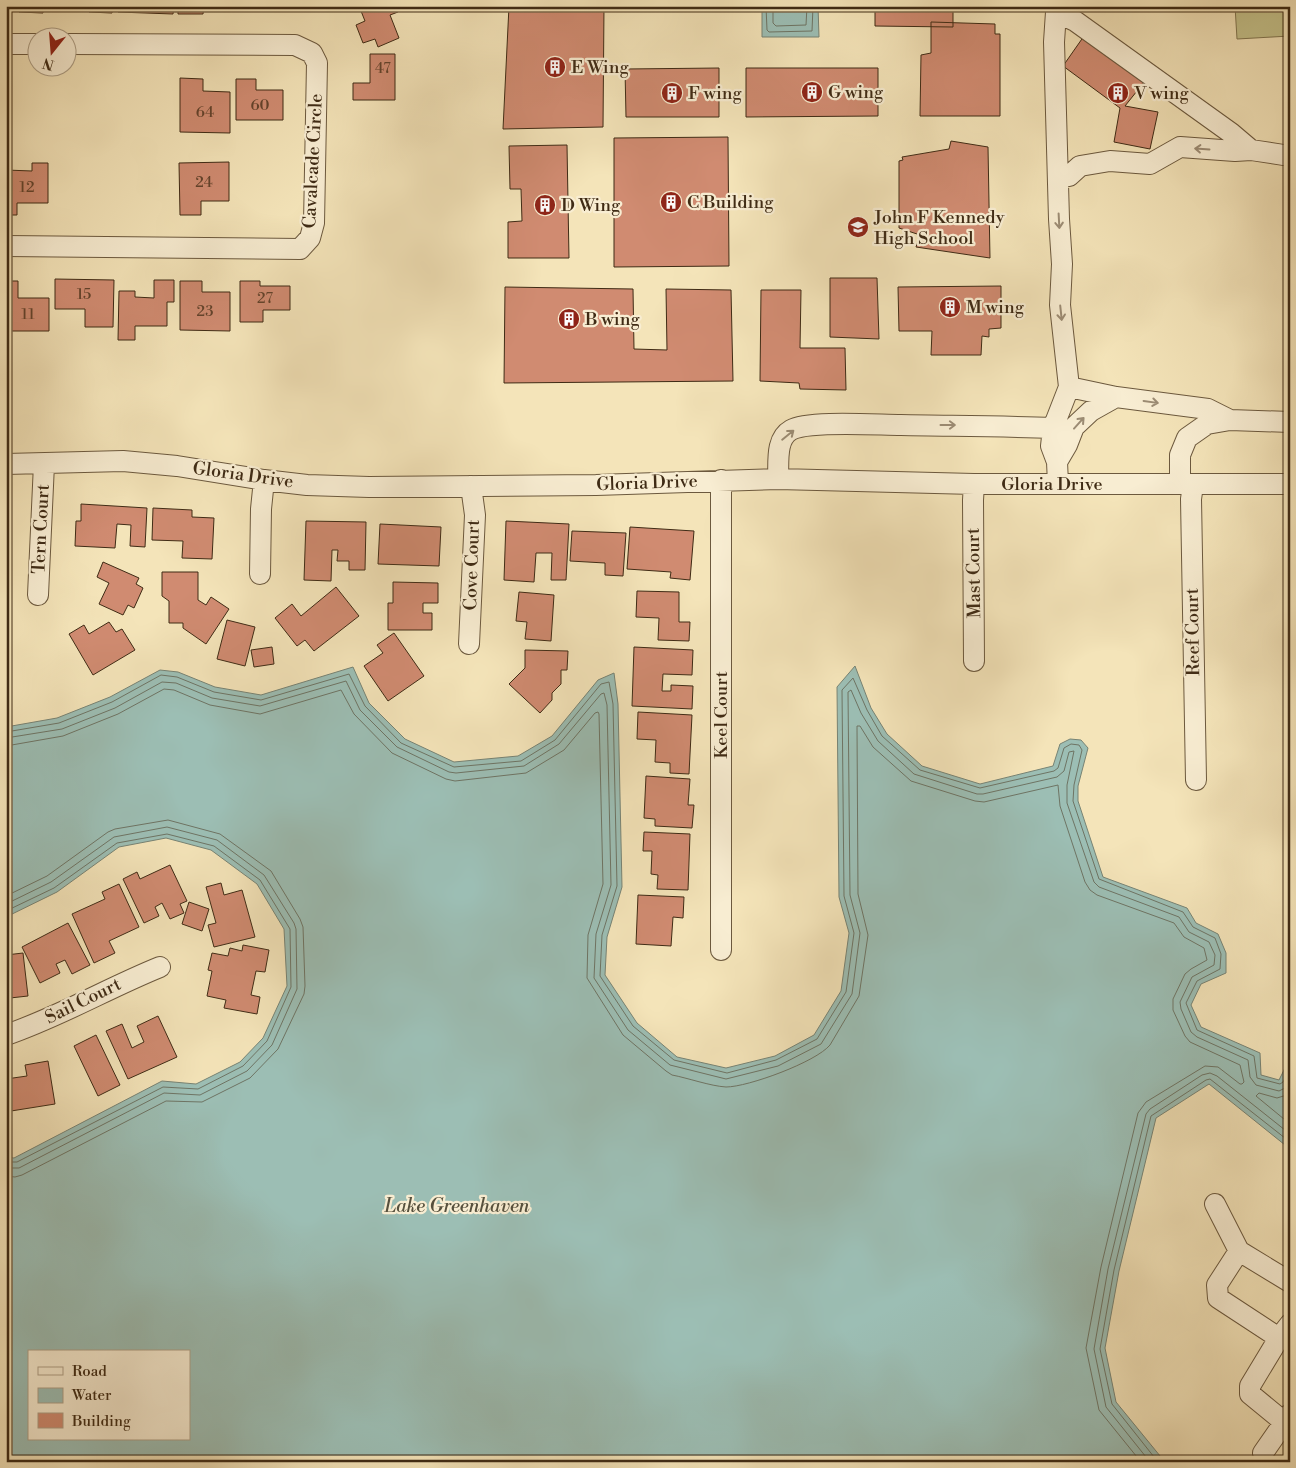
<svg xmlns="http://www.w3.org/2000/svg" width="1296" height="1468" font-family="'Libre Bodoni',serif">
<style>
.green{fill:#c4c18a;stroke:#827650}
.water{fill:#9cbeb4;stroke:#778374;fill-rule:evenodd}
.lines{fill:none;stroke-linecap:round;stroke-linejoin:round}
.shore{stroke:#6e7464;stroke-width:1}
.building{fill:#d08b71;stroke:#3f2b15}
.minor-casing{stroke:#6c593e;stroke-width:22}
.minor{stroke:#f8edd2;stroke-width:20}
.oneway{stroke:#9c8c74}
.labels{text-anchor:middle;dominant-baseline:central;stroke-width:4.5;stroke-linejoin:round;paint-order:stroke}
.number-label{font-size:15px;fill:#63432c}
.poi-label{font-size:18px;fill:#3f2b15;stroke:#f8edd2;text-anchor:start}
.street-label{font-size:18px;fill:#3f2b15;stroke:#f8edd2}
.water-label{font-size:19px;font-style:italic;fill:#56503d;stroke:#f8edd2}
</style>
<rect width="100%" height="100%" fill="#f4e4b9"/>
<filter id="stains"><feTurbulence type="fractalNoise" baseFrequency=".004" numOctaves="4"/><feColorMatrix values="0 0 0 0 .2 0 0 0 0 .09 0 0 0 0 .02 0 0 0 .5 -.17"/></filter>
<radialGradient id="worn" r=".72"><stop offset=".6" stop-color="#630" stop-opacity="0"/><stop offset="1" stop-color="#630" stop-opacity=".3"/></radialGradient>
<path class="green" d="M1235 6H1290V36L1237 39Z"/>
<path class="water" d="M762 6H818L819 37H762Z
M855 666 871 708 887 734 922 766 980 784 1053 766 1060 744 1070 739 1081 740 1088 748 1078 786V801L1103 877 1187 908 1196 923 1218 934 1226 953V973L1201 984 1191 1005 1201 1027 1260 1053 1261 1075 1279 1080 1290 1058V1149L1209 1084 1156 1118 1119 1271 1105 1348 1116 1402 1165 1462H6V1157L14 1158 162 1081 196 1084 240 1062 263 1038 287 986 284 929 257 884 211 850 166 838 119 847 57 892 6 917V727L57 718 110 697 160 670 178 672 215 687 261 695 353 667 369 703 405 739 454 762 518 756 552 736 598 680 614 673 618 704 622 887 607 937 605 975 637 1023 677 1057 726 1068 775 1056 814 1035 841 991 849 933 839 897 837 687ZM29 1352H189V1439H29Z"/>
<g class="lines">
<path class="shore" d="M766 6 767 30 769 32 812 31 813 6
M773 6V23L776 26 806 25 807 6
M6 732 59 723 112 702 161 675 177 677 214 692 261 700 349 674 365 706 401 743 454 767 521 761 555 740 601 684 609 682 613 704 617 886 602 935 600 976 633 1026 674 1060 727 1073 776 1060 817 1039 846 992 854 933 844 896 842 690 853 678 867 710 882 736 920 770 980 788 1054 771 1058 768 1064 748 1071 744 1079 745 1082 750 1074 785 1073 801 1099 879 1183 912 1193 927 1215 938 1221 954 1220 969 1197 981 1186 1003 1197 1030 1254 1056 1257 1078 1280 1084 1283 1082 1290 1069
M6 738 62 729 115 708 162 682 176 683 212 698 260 706 346 681 360 710 397 747 449 772 456 773 524 766 559 744 601 694 604 693 607 705 611 885 596 934 594 978 628 1030 670 1065 726 1079 778 1066 821 1044 852 994 860 933 850 895 848 692 851 690 861 713 878 741 914 774 977 794H983L1057 777 1064 771 1069 752 1074 751 1067 785V803L1094 882 1099 887 1179 917 1189 932 1209 942 1215 955 1214 965 1192 977 1180 1002 1181 1009 1191 1032 1197 1037 1248 1060 1250 1077 1256 1085 1279 1091 1285 1088 1290 1083
M6 746 63 736 118 714 164 689 174 690 210 705 260 714 341 690 354 714 392 753 446 779 455 781 526 773 564 750 595 713 598 712 599 714 603 884 588 935 587 978 623 1035 666 1071 672 1075C688 1078 710 1086 726 1087 748 1087 816 1062 830 1045L859 996 868 935 858 894 857 726H860L873 747 911 781 975 801 984 802 1058 785 1060 806 1085 882 1090 890 1097 895 1174 923 1184 937 1204 948 1207 960 1191 969 1185 974 1173 999V1010L1185 1036 1190 1042 1240 1065 1244 1082 1242 1084H1240L1218 1067 1205 1066 1146 1102 1138 1113 1101 1267 1086 1348 1099 1410 1141 1462
M6 896 47 876 108 832 115 829 168 820 220 834 271 871 300 919 303 927 305 986 304 994 278 1049 250 1078 202 1102 166 1101 22 1175 15 1177 6 1176
M6 904 51 882 114 837 167 827 217 840 264 875 294 923 296 929 297 989 272 1045 247 1071 200 1095 164 1093 19 1168H6
M6 911 54 888 117 843 167 834 214 846 260 880 290 929 291 987 267 1041 243 1066 198 1089 163 1087 17 1162H6
M1290 1094 1277 1098 1259 1093 1256 1096 1290 1124
M1150 1462 1106 1407 1094 1349 1108 1269 1146 1114 1150 1109 1202 1075 1210 1073 1217 1076 1290 1134
M1158 1462 1112 1404 1100 1349 1114 1270 1151 1116 1206 1080 1210 1079 1290 1142"/>
</g>
<path class="building" d="M19 6H43V13L19 12Z
M89 6H113L112 13 89 12Z
M118 6H174L173 14 118 12Z
M178 6H204L203 14H178Z
M235 6H290V10L235 9Z
M359 6H396L398 12 390 15 399 38 378 47 375 39 363 43 356 25 365 21Z
M509 6H604L603 127 503 129Z
M875 6H953V27L875 26Z
M931 22 995 24V34H1000V116H920L921 55 931 53Z
M1084 36 1145 81 1125 106 1158 112 1150 149 1114 142 1120 108 1063 66Z
M370 54H395V100H353V83H370Z
M719 68V117H626L625 69Z
M746 68H878V116L746 117Z
M180 78 203 79V91L230 92V133L180 132Z
M236 79H256V90H283V120H236Z
M728 137 729 266 614 267V138Z
M951 141 988 147 990 258 916 247 920 235 899 228V161L903 160 902 157 949 149Z
M567 145 569 258H508V222L522 221 521 189H510L509 146Z
M229 162V201H201V215H180L179 163Z
M32 163H48V203H17V215H6V170L32 171Z
M830 278H877L879 339 830 337Z
M55 279 114 280 113 327H85V309H55Z
M154 280H174V302H167V326H135V340H118L119 291H135V297L154 298Z
M6 281H18V298H49V331H6Z
M180 281H202V292H230V331L180 330Z
M240 281H260V286H290V310H263V322H240Z
M1001 286V328L989 329V337L982 336 981 355H931L932 331H899L898 287Z
M505 287 633 289 634 349 667 350 666 289 731 290 733 381 504 383Z
M761 290H801L800 348H845L846 390 800 389 799 383 760 381Z
M81 504 147 508 145 547 130 546 131 525 117 524 115 548 75 546 76 521H81Z
M153 508 192 510V517L214 518 212 559 182 558 183 541 152 540Z
M306 521 366 522 365 570H349V561H337L338 550H332L331 581 304 580Z
M506 521 569 524 566 580H551L552 553H536L534 582 504 580Z
M380 524 441 527 439 566 378 564Z
M630 527 694 531 690 580 670 578 671 572 627 569Z
M572 531 626 533 623 576 605 575V563L570 561Z
M103 562 139 578 136 584 143 588 134 608 128 605 123 615 99 604 109 583 97 577Z
M162 572H198V600L206 605 211 597 229 609 206 644 183 628V623H169V601L162 596Z
M393 582 438 583V603H423V613H432V630H388V603H393Z
M336 587 359 616 314 651 305 640 297 646 275 618 292 604 301 616Z
M637 591 679 592V622H690L689 641 658 640 659 618 636 617Z
M519 592 554 595 551 641 525 639 527 622 516 621Z
M227 620 255 627 245 666 217 659Z
M109 622 116 632 122 629 135 650 93 675 69 634 84 625 89 634Z
M394 633 424 676 388 701 364 666 383 653 377 645Z
M272 647 274 664 254 667 251 650Z
M634 647 693 650 692 675 663 674 662 691H671V685L693 686 692 709 632 706Z
M525 650 568 651 567 670H561V684L552 693V700L540 713 509 684 525 668Z
M638 712 692 715 689 774 670 773V763L655 762 656 740 637 739Z
M646 776 690 779 688 805H694L692 828 655 826V819L644 818Z
M644 832 690 834 688 890 657 889 658 875 651 874 652 851H643Z
M170 865 187 901 180 904 184 913 170 919 162 903 155 907 159 916 144 923 123 879 137 872 140 879Z
M221 883 224 895 242 890 255 937 214 947 208 925 216 923 206 887Z
M119 884 139 927 109 941 115 953 94 963 72 914 105 899 102 892Z
M638 895 684 897 683 918 673 917 671 946 636 944Z
M189 902 209 909 202 931 182 924Z
M68 923 90 965 72 974 65 960 56 964 60 973 40 983 22 947Z
M243 945 269 950 265 972 256 971 251 995 260 997 257 1014 224 1008 226 1000 207 996 212 971 208 970 212 953 228 956 230 948 242 951Z
M23 953 28 996 10 998V994H6V955Z
M158 1016 177 1057 128 1079 106 1031 122 1024 132 1048 144 1042 137 1026Z
M96 1035 120 1085 98 1096 74 1046Z
M48 1061 55 1104 11 1111 6 1079 27 1076 25 1065Z"/>
<g class="lines">
<g class="minor-casing">
<path id="minor" d="M6 44H38
M1058 178 1069 176 1080 166 1110 161 1150 164 1180 147 1235 151 1251 150 1290 156
M6 246 300 249 310 238 314 223 317 63 312 53 295 45 68 44
M1069 387 1116 397 1208 409 1230 420 1290 422
M1057 462 1067 445 1074 427 1091 411 1116 397
M6 464 123 461 177 466 264 480 307 485 369 487 596 485 778 479 974 484H1290
M778 479C779 463 775 439 791 430 808 420 878 425 901 425 951 426 1002 426 1053 428
M1058 483 1057 462 1051 446 1053 428 1069 387 1060 305 1062 264 1059 219 1054 42 1056 12 1075 21 1231 133 1251 150
M974 484 973 500 974 661
M1180 484V455L1187 438 1207 424 1230 420
M1193 485 1191 499 1196 780
M260 574 261 509 264 480
M38 595 44 464
M469 644 475 515 471 486
M721 950V480
M6 1035C59 1017 108 988 160 967
M1215 1204 1239 1251 1290 1282
M1239 1251 1217 1285 1218 1298 1279 1338
M1284 1422 1250 1394V1386L1279 1338 1290 1324
M1263 1453 1290 1414"/>
</g>
<use href="#minor" class="minor"/>
</g>
<defs><path id="oneway-shaft" d="M-6 0H5M1.5-3L5.5 0L1.5 3" fill="none" stroke-width="1.6" stroke-linecap="round" stroke-linejoin="round" transform="scale(1.25)"/></defs>
<g class="oneway">
<use href="#oneway-shaft" transform="translate(1202 149) rotate(-176)"/>
<use href="#oneway-shaft" transform="translate(1059 221) rotate(87)"/>
<use href="#oneway-shaft" transform="translate(1061 313) rotate(84)"/>
<use href="#oneway-shaft" transform="translate(1151 402) rotate(8)"/>
<use href="#oneway-shaft" transform="translate(1079 423) rotate(-48)"/>
<use href="#oneway-shaft" transform="translate(948 425)"/>
<use href="#oneway-shaft" transform="translate(788 435) rotate(-39)"/>
</g>
<defs>
<g id="building-disc" transform="scale(1.125)"><circle r="9.5" fill="#8f2418" stroke="#f8edd2"/><path d="M-4-6H4V6H1V3H-1V6H-4ZM-2.5-4.3h1.7v1.8h-1.7ZM.8-4.3h1.7v1.8H.8ZM-2.5-1h1.7V.8h-1.7ZM.8-1h1.7V.8H.8Z" fill="#fff"/></g>
<g id="school-disc" transform="scale(1.125)"><circle r="9.5" fill="#8f2418" stroke="#f8edd2"/><path d="M0-5L7-2L0 1L-7-2ZM-4 1L0 2.5L4 1V4Q0 6-4 4Z" fill="#fff"/></g>
</defs>
<g fill-rule="evenodd">
<use href="#building-disc" x="555" y="67"/>
<use href="#building-disc" x="812" y="92"/>
<use href="#building-disc" x="672" y="93"/>
<use href="#building-disc" x="1118" y="93"/>
<use href="#building-disc" x="671" y="202"/>
<use href="#building-disc" x="545" y="205"/>
<use href="#school-disc" x="858" y="227"/>
<use href="#building-disc" x="950" y="307"/>
<use href="#building-disc" x="569" y="319"/>
</g>
<g class="labels">
<g class="number-label">
<text x="383" y="68">47</text>
<text x="260" y="105">60</text>
<text x="205" y="112">64</text>
<text x="204" y="182">24</text>
<text x="27" y="187">12</text>
<text x="84" y="294">15</text>
<text x="265" y="298">27</text>
<text x="205" y="311">23</text>
<text x="28" y="314">11</text>
</g>
<g class="poi-label">
<text x="571" y="67">E Wing</text>
<text x="828" y="92">G wing</text>
<text x="688" y="93">F wing</text>
<text x="1134" y="93">V wing</text>
<text x="687" y="202">C Building</text>
<text x="561" y="205">D Wing</text>
<text x="874" y="217">John F Kennedy<tspan x="874" dy="21">High School</tspan></text>
<text x="966" y="307">M wing</text>
<text x="585" y="319">B wing</text>
</g>
<g class="street-label">
<text transform="translate(313 161) rotate(-87)">Cavalcade Circle</text>
<text transform="translate(243 475) rotate(8)">Gloria Drive</text>
<text transform="translate(647 483) rotate(-2)">Gloria Drive</text>
<text x="1052" y="484">Gloria Drive</text>
<text transform="translate(41 529) rotate(-87)">Tern Court</text>
<text transform="translate(472 565) rotate(-88)">Cove Court</text>
<text transform="translate(974 573) rotate(-91)">Mast Court</text>
<text transform="translate(1193 632) rotate(-91)">Reef Court</text>
<text transform="translate(721 715) rotate(-90)">Keel Court</text>
<text transform="translate(83 1001) rotate(-26)">Sail Court</text>
</g>
<g class="water-label">
<text x="457" y="1206">Lake Greenhaven</text>
</g>
</g>
<rect width="1296" height="1468" fill="none" stroke="#f4e4b9" stroke-width="25"/>
<rect x="8" y="8" width="1281" height="1453" fill="none" stroke="#3f2b15" stroke-width="2.5"/>
<rect x="12" y="12" width="1271" height="1443" fill="none" stroke="#3f2b15"/>
<rect x="28" y="1350" width="162" height="90" fill="#f8edd2" stroke="#ae9f86"/>
<rect x="38" y="1367" width="25" height="8" fill="#f8edd2" stroke="#ae9f86"/>
<text x="72" y="1376" font-size="15" fill="#3f2b15">Road</text>
<rect x="38" y="1388" width="25" height="15" fill="#9cbeb4" stroke="#ae9f86"/>
<text x="72" y="1400" font-size="15" fill="#3f2b15">Water</text>
<rect x="38" y="1413" width="25" height="15" fill="#d08b71" stroke="#ae9f86"/>
<text x="72" y="1426" font-size="15" fill="#3f2b15">Building</text>
<g transform="translate(52 52) rotate(197)"><circle r="24" fill="#f8edd2" stroke="#ae9f86"/>
<path d="M0-4L9 19L0 12L-9 19Z" fill="#8f2418"/>
<text y="-8" font-size="14" font-weight="bold" text-anchor="middle" fill="#3f2b15">N</text>
</g>
<rect width="100%" height="100%" filter="url(#stains)"/>
<rect width="100%" height="100%" fill="url(#worn)"/>
</svg>
